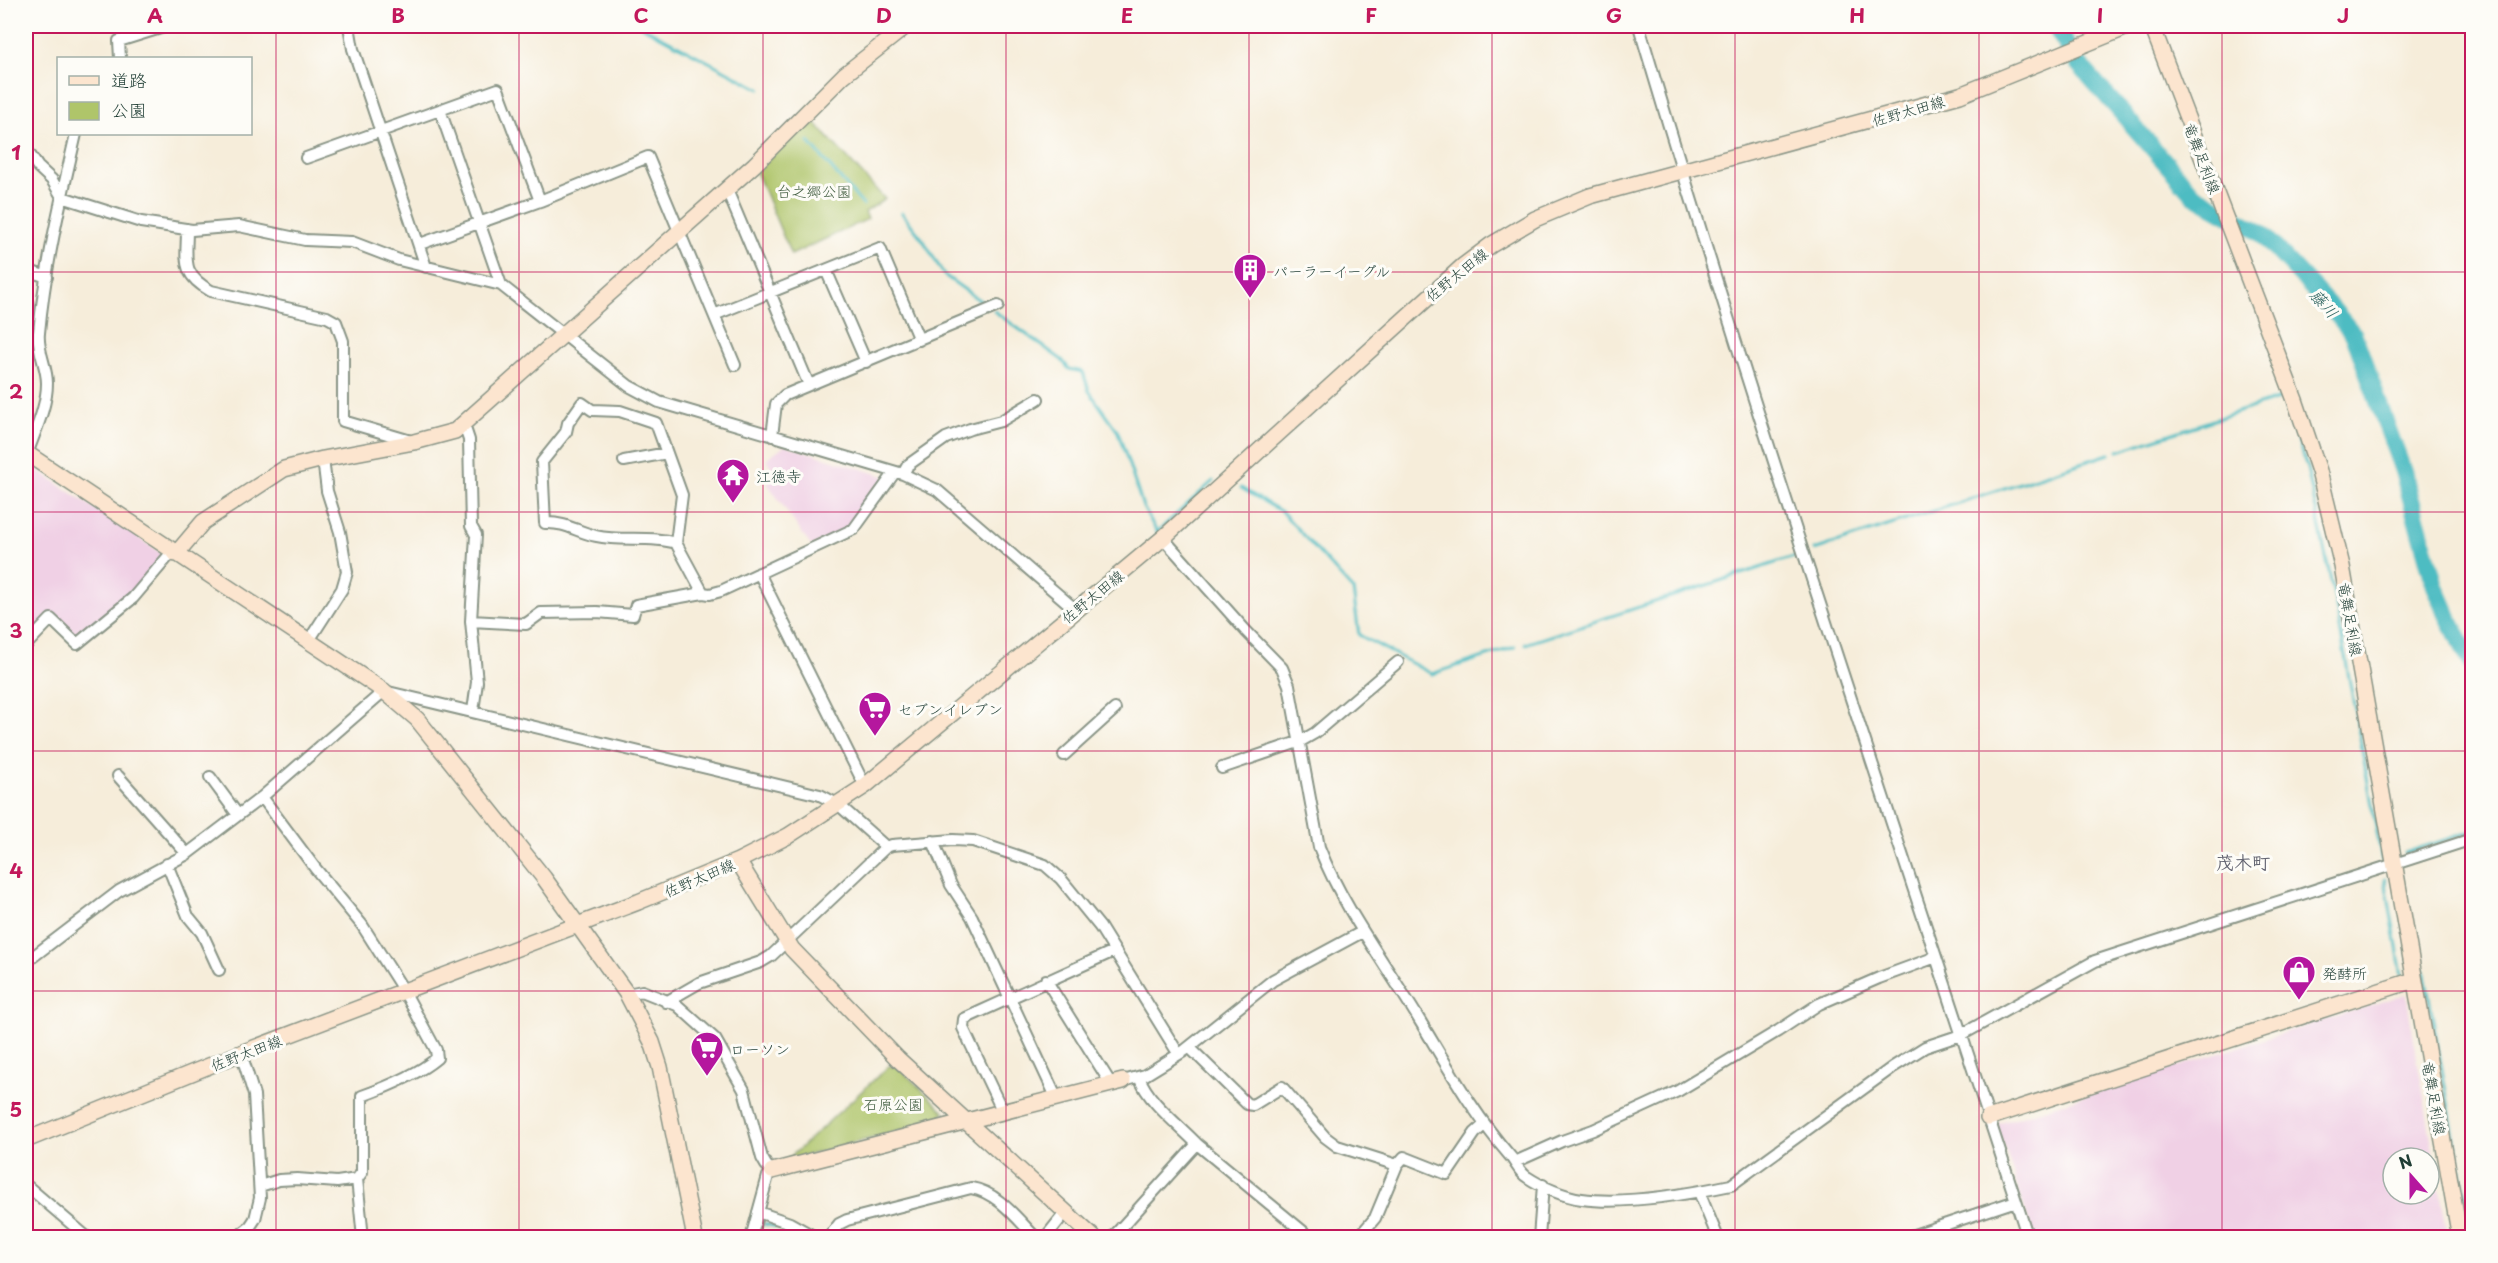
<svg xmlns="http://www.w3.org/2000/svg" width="2498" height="1263" font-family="'Playpen Sans','Klee One',sans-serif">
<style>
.built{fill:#f0d0e5;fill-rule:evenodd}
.green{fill:#afc56a;stroke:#67814f;stroke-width:1.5}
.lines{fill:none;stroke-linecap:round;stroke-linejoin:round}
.stream{stroke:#4dbcc2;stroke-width:3}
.river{stroke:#4dbcc2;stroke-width:18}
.street-casing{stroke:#8a9587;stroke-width:14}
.secondary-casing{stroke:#8a9587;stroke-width:18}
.street{stroke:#fff;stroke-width:10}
.secondary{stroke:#fce5cf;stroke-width:15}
.grid{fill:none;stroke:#c2185b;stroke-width:1.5;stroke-opacity:0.55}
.labels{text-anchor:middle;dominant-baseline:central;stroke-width:6;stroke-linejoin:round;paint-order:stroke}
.street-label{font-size:15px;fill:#1f3d34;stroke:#fdfcf7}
.park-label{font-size:15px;fill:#435f42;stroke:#fdfcf7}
.poi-label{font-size:15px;fill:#1f3d34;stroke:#fdfcf7;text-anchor:start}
.water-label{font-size:16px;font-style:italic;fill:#2d635f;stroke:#fdfcf7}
.quarter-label{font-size:18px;font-weight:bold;fill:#636471;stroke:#fdfcf7}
.neatline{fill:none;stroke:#c2185b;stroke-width:2}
.grid-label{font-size:20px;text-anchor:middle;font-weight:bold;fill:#c2185b}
</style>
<rect width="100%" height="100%" fill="#fdfcf7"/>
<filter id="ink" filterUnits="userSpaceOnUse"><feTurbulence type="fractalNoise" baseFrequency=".0167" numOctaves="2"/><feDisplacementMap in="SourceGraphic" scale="12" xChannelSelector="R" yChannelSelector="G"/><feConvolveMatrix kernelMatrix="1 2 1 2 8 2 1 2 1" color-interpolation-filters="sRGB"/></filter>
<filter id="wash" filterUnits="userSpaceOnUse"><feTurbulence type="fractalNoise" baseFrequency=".008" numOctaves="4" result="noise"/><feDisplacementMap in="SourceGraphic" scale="24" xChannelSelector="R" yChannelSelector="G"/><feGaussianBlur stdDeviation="1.35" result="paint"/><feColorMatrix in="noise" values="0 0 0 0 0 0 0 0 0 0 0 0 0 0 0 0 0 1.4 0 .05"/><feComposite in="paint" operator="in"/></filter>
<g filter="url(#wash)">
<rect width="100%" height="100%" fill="#f6edda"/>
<path class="built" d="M785 445 884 476 886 479 851 528 811 546 767 483 778 477 766 459Z
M26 462 162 554 131 596 78 640 50 615 26 639Z
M2406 994 2448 1237H2034L1997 1124ZM2393 1158H2429V1194H2393Z"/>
<path class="green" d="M806 121 811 125 815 123 885 199 865 212 868 219 791 255 756 171Z
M896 1065 944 1111 941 1120 786 1161 889 1066Z"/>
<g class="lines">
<path class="stream" d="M641 26 760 89
M809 142 863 205
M902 213 923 240 944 275 989 307
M994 311 1062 360 1069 369 1083 372 1089 391 1118 432 1143 507 1157 532 1213 481
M2287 408 2307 468 2334 595 2382 860
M2118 451 2284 397
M1241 488 1282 512 1353 590 1359 635 1432 674 1515 647
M1814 550 2109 454
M1525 644 1797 556
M2405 853 2472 831
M2385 879 2402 976
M2424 970 2472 1236
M764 1224 782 1228 799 1238"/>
<path class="river" d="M2055 26 2078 63 2194 195 2261 233 2334 311 2354 335 2403 471 2435 586 2452 625 2472 663"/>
</g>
</g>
<g filter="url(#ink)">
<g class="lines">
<g class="street-casing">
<path id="street" d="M349 26 353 49 426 267
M1639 26C1759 432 1897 834 2028 1238
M120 58 119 41 167 26
M440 110 501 285
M26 149 38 167 52 180 62 197 141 222 192 230 239 226 305 240 352 242 399 260 501 285 629 386 659 402 903 474 937 490 1076 610
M306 158 498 89 540 201
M727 190 809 385
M187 229C187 260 180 274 211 291L327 317 336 322 343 341V421L411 441
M420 244 540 201 648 157 735 365
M26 270 47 277
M826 270 866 362
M714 315 880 248 919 340
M464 425 469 440 471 526 476 535 471 621 477 682 473 711
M772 436 776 404 785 395 998 306
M27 454C35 431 47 407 47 383 47 366 37 351 39 333 45 266 61 199 76 134
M624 461 667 453
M903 474 908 465 946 438 970 429 1001 421 1038 399
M1163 538 1246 631 1282 668 1289 685 1319 847C1343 908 1383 960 1417 1016 1447 1065 1472 1112 1510 1156 1516 1163 1520 1173 1527 1177 1542 1187 1565 1197 1582 1199 1625 1205 1688 1194 1731 1185L1893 1067 1925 1047 1961 1035 2095 961 2472 839
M676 543C649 535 622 542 596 536 577 532 566 522 545 523L542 462 566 432 568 423 582 403 592 410 620 411 656 423 682 495 676 543 703 593 710 594 721 591 854 529 895 472
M759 573 865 786
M471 621 526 624 541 613 597 612 633 615 636 605 703 593
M308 642 342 589 347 572 340 532 327 491 323 459
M26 645 51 619 77 644 133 598 172 552
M1064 755 1115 709
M1222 768 1301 741 1315 733 1398 662
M118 776 187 854
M210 777 238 815
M262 797 315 868 362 925 404 991 436 1050 437 1058C417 1075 387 1087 362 1096V1172L357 1179 363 1238
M933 841 951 885 972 917 1056 1097
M167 864 188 916 202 933 219 970
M26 962 119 891 187 854 262 797 384 691 820 795 839 805 886 847
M1046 980 1111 1084
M627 994 642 991 677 1005 715 1039 744 1090 762 1158 766 1165 772 1171 768 1176 751 1238
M666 1002 699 983 761 962 771 956 886 847 892 845 953 840 973 841 1045 865 1061 879 1100 927 1178 1053
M1189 1047 1247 1104 1253 1105 1282 1087 1325 1137 1337 1146 1397 1165
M1123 1081 1145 1075 1184 1051 1273 980 1362 932
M1003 1112 963 1028 964 1019 1114 951
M1197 1144 1311 1238
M1515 1162 1562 1141 1593 1130 1678 1091 1778 1031 1819 1004 1879 978 1936 957
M26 1185 88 1238
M260 1186 279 1180 297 1179 337 1182 357 1179
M1699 1192 1718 1238
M758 1212 790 1223 817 1238
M236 1238 249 1228 255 1219 260 1198 254 1095 241 1053
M828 1238 839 1224 847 1220 971 1188C998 1192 1018 1220 1036 1238
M1045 1238 1065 1213
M1112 1238 1197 1144C1178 1124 1149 1103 1139 1077
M1358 1238 1375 1218 1397 1165 1404 1157 1447 1174 1475 1133 1484 1125
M1539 1238 1543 1185
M1905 1238 2016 1201"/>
</g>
<g class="secondary-casing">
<path id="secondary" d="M2152 26 2295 400 2319 471 2342 566 2460 1238
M26 453 384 691 417 719 544 878 627 994 652 1042 660 1067 695 1238
M176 554 203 522 284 469 323 459 414 442 455 431 754 165 844 75 906 26
M738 861 792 949 898 1059 1094 1238
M1988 1118 2414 980
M26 1140 241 1053 638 902 738 861 788 836 865 786 1163 538 1463 266 1491 245 1535 219 1590 196 1960 95 2130 26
M772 1171 1123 1081"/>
</g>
<use href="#street" class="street"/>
<use href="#secondary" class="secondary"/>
</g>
</g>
<path class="grid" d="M276 26V1238M519 26V1238M763 26V1238M1006 26V1238M1249 26V1238M1492 26V1238M1735 26V1238M1979 26V1238M2222 26V1238M26 272H2472M26 512H2472M26 751H2472M26 991H2472"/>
<defs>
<g id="building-pin" transform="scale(1.725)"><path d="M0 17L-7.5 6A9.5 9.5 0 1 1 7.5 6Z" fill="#b5179e" stroke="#fdfcf7"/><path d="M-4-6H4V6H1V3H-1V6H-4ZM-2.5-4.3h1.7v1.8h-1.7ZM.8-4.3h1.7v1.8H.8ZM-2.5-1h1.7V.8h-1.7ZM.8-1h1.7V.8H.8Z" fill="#fff"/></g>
<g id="temple-pin" transform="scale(1.725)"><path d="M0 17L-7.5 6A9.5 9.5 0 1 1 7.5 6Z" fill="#b5179e" stroke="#fdfcf7"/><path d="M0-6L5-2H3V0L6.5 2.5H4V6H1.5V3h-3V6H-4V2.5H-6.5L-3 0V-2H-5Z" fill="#fff"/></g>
<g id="supermarket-pin" transform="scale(1.725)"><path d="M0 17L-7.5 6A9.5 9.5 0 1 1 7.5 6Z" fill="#b5179e" stroke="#fdfcf7"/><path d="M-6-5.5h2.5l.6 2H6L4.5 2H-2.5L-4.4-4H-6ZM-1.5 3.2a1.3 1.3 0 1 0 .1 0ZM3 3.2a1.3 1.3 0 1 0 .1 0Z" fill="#fff"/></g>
<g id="shop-pin" transform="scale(1.725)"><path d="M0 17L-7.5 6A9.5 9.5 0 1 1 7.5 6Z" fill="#b5179e" stroke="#fdfcf7"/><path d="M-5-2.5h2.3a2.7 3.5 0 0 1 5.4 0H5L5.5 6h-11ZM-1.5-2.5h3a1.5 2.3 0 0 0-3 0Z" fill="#fff"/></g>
</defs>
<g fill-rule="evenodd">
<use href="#building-pin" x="1250" y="270"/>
<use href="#temple-pin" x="733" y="475"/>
<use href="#supermarket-pin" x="875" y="708"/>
<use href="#shop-pin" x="2299" y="972"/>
<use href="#supermarket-pin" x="707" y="1048"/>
</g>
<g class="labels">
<g class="street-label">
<text transform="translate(1908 110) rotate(-16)">佐野太田線</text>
<text transform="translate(2203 158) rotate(69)">竜舞足利線</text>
<text transform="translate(1456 274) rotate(-39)">佐野太田線</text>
<text transform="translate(1092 596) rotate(-39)">佐野太田線</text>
<text transform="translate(2351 619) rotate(80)">竜舞足利線</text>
<text transform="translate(699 877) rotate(-23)">佐野太田線</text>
<text transform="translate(246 1052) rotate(-21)">佐野太田線</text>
<text transform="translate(2435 1098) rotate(80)">竜舞足利線</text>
</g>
<g class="park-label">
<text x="814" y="190">台之郷公園</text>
<text x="893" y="1103">石原公園</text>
</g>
<g class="poi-label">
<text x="1273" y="270">パーラーイーグル</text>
<text x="756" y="475">江徳寺</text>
<text x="898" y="708">セブンイレブン</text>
<text x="2322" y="972">発酵所</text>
<text x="730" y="1048">ローソン</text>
</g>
<g class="water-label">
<text transform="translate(2325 303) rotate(48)">藤川</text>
</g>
<g class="quarter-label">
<text x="2243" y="861">茂木町</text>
</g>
</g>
<rect width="2498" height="1263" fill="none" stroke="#fdfcf7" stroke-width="66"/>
<rect x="57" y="57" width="195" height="78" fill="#fdfcf7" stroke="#a4b0a9" stroke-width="1.5"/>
<rect x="69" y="76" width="30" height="9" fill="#fce5cf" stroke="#a4b0a9" stroke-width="1.5"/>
<text x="111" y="87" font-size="18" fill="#1f3d34">道路</text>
<rect x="69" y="102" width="30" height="18" fill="#afc56a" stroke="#a4b0a9" stroke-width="1.5"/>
<text x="111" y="117" font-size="18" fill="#1f3d34">公園</text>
<g transform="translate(2411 1176) rotate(339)"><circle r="28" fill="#fdfcf7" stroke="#a4b0a9" stroke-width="1.5"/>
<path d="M0-4.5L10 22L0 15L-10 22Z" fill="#b5179e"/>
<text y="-9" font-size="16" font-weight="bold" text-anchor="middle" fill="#1f3d34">N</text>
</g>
<rect x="33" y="33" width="2432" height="1197" class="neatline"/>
<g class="grid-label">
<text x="155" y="23">A</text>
<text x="398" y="23">B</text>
<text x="641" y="23">C</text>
<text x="884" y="23">D</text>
<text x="1127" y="23">E</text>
<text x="1371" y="23">F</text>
<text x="1614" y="23">G</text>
<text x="1857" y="23">H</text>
<text x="2100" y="23">I</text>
<text x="2343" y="23">J</text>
<text x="16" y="160">1</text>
<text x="16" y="399">2</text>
<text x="16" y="638">3</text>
<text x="16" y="878">4</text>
<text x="16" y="1117">5</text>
</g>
</svg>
